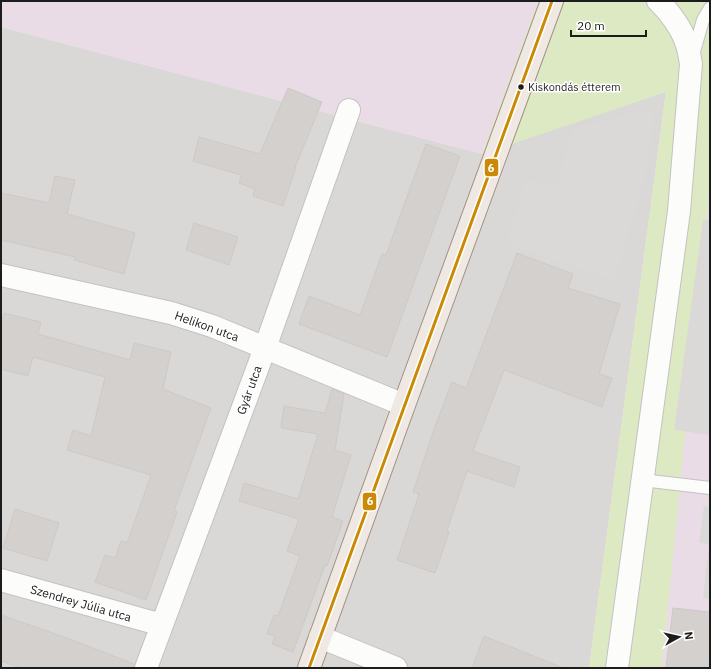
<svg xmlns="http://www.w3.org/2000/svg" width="711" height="669" font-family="'IBM Plex Sans',sans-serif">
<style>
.residential{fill:#dad8d6}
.industrial{fill:#e9dce6}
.grass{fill:#dde9c3}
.parking{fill:#dbd9d8}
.building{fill:#d3d0cd;stroke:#cec9c6}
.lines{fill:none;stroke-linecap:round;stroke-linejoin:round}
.service-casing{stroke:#c3c2c1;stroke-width:14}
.minor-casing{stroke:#c3c2c1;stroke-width:24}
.tertiary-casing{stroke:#c3c2c1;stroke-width:24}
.primary-casing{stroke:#a19281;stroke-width:24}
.service{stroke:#fcfcfb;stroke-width:12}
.minor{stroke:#fcfcfb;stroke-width:22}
.tertiary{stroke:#fcfcfb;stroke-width:22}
.primary{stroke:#f0e9e3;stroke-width:22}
.bus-1-casing{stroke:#fff;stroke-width:6}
.bus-1{stroke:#cb8a06;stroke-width:3}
.bus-dot{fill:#1c1c1c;stroke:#fff;stroke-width:1.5}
.labels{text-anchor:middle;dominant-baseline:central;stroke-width:3;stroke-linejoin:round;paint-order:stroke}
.bus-label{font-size:11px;fill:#1c1c1c;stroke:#fff;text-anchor:start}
.street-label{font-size:12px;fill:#1c1c1c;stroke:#fff}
.line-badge{stroke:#fff;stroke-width:1.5}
.badge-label{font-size:11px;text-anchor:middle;font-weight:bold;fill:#fff}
</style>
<rect width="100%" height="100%" fill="#ebe8e5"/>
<path class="residential" d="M1 27 482 154 666 91 589 668H1Z"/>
<path class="industrial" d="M1 1H538L482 154 1 27Z
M710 182V668H662Z"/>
<path class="grass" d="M538 1H710V182L662 668H589L666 92 482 154Z"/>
<path class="parking" d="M655 107 644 182 614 280 506 243 527 179 556 189 573 129Z
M703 220 710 221V435L674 430Z
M704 506 710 507V599L703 598 709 544 699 543Z"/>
<path class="building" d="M288 88 322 102 295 167H296L283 206 253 196 255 189 239 183 241 175 193 161 199 137 260 154Z
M426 144 460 156 387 357 299 324 309 296 360 315 382 254 386 255Z
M55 176 75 180 67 214 135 233 124 274 74 260 75 257 1 240V193L49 203Z
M194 223 238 237 229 265 186 250Z
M517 253 573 274 568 288 620 304 599 374 612 378 602 407 504 370 473 451 520 467 514 487 467 471 447 531 449 532 435 573 397 560 419 494 413 492 434 429 452 382 466 388Z
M4 313 41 322 38 334 130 360 134 343 171 352 163 389 211 408 174 511 177 512 146 600 95 582 105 555 115 558 121 541 127 543 151 475 67 450 73 430 91 436 105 377 33 357 28 376 1 369V325Z
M332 389 344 394 335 450 351 455 332 517 343 521 327 566 325 565 293 652 272 644 275 636 267 634 274 615 278 616 300 556 287 551 299 519 239 501 244 483 298 499 318 434 281 428 284 406 325 413Z
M15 509 59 523 47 561 3 548Z
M673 608 710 612V668H666Z
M1 615 67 638 134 664V668H21L1 661Z
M484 636 561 667V668H472Z"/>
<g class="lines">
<g class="service-casing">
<path id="service" d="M693 55 703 20 710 8
M642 480 710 488"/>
</g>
<g class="minor-casing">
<path id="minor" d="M1 275 171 313 212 326 404 405
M1 580 162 625
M320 637 396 668
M146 668 265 348 349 110"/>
</g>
<g class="tertiary-casing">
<path id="tertiary" d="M617 668 679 211 691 64C690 58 689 51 687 45 682 29 670 12 658 1"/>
</g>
<g class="primary-casing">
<path id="primary" d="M309 668 404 405 552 1"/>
</g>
<use href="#service" class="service"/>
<use href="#minor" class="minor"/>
<use href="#tertiary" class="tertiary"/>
<use href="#primary" class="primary"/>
<g class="bus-1-casing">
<path id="bus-1" d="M309 668 552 1"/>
</g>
<use href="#bus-1" class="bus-1"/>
</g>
<circle class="bus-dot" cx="521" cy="87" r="3.5"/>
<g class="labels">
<g class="bus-label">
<text x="528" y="87">Kiskondás étterem</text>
</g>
<g class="street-label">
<text transform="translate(207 326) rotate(20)">Helikon utca</text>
<text transform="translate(249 390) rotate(-70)">Gyár utca</text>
<text transform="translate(81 603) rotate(16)">Szendrey Júlia utca</text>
</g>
</g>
<g class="line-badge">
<rect x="484" y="158" width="15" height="19" rx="4" fill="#cb8a06"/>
<rect x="362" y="492" width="15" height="19" rx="4" fill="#cb8a06"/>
</g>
<g class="badge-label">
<text x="491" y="172">6</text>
<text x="370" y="505">6</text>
</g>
<rect width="711" height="669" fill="none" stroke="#1c1c1c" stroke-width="4"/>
<g transform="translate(679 637) rotate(82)" stroke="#ffffff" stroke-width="3" paint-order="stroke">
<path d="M0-3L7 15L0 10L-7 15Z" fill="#1c1c1c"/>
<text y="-6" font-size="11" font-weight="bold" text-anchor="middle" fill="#1c1c1c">N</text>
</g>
<path d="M571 30v6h75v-6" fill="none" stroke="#1c1c1c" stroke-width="2"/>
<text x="577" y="30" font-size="12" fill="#1c1c1c" stroke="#ffffff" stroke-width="3" paint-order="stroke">20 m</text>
</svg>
